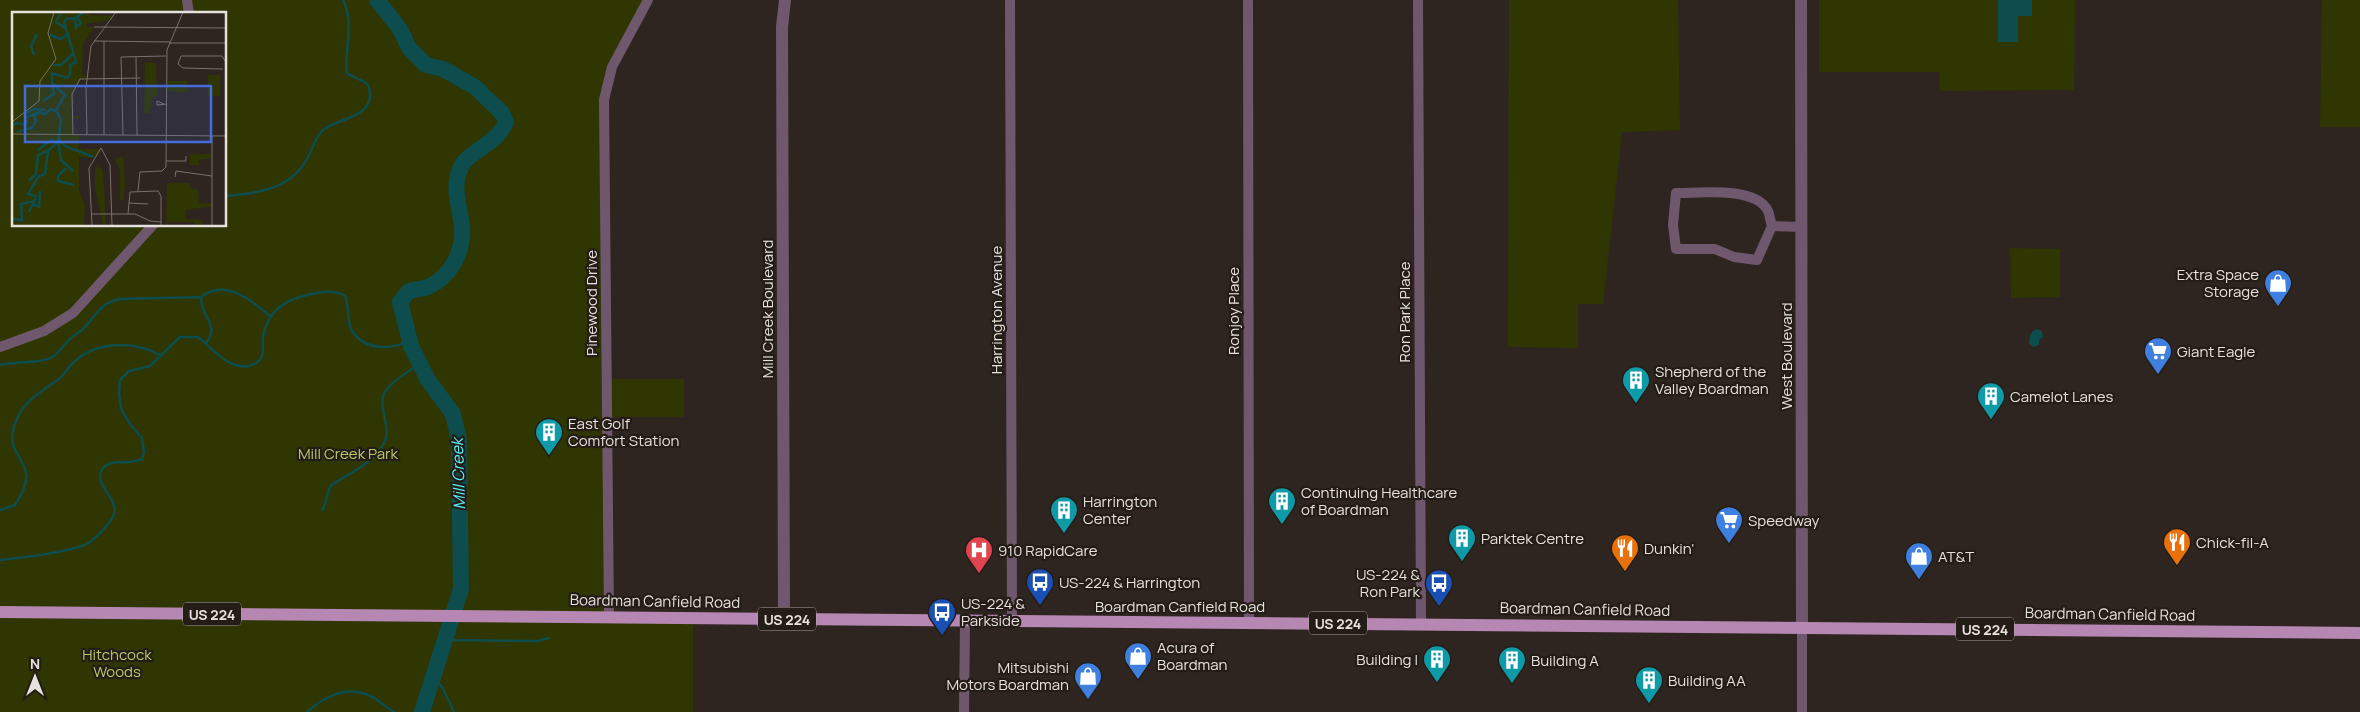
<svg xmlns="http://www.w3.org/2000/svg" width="2360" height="712" font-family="Manrope,sans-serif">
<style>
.green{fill:#2f3601;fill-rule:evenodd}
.water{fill:#0e4d4e}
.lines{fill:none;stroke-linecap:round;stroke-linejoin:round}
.stream{stroke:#0e4d4e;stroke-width:2.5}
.river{stroke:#0e4d4e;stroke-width:16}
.minor{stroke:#6f586d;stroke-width:10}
.tertiary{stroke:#6f586d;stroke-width:12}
.primary{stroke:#b787b3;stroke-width:12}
.labels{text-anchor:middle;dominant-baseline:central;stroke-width:4.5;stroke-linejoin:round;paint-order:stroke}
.shield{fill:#241c17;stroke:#aca6a2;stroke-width:1}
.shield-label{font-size:14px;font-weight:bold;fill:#e7e1dd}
.poi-label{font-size:15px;fill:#e7e1dd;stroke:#241c17;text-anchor:start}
.street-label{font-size:15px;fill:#e7e1dd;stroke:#241c17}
.park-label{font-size:15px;fill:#b9cb64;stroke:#241c17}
.water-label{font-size:16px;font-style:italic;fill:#55f4f6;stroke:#241c17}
.inset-river{fill:none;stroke:#0e4d4e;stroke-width:2.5}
.inset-road{fill:none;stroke:#78706c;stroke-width:1}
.view{fill:#456bd9;fill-opacity:0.15;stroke:#456bd9;stroke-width:2.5}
.inset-edge{fill:none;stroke:#e7e1dd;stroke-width:2.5}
</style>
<rect width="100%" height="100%" fill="#2e2520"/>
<path class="green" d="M0 0H648L607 84V379H684V417H607L609 616 693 618V712H0ZM14 14H225V225H14Z
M1509 0H1678L1680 130 1622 132 1603 304H1578V348L1508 347Z
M1819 0H2075L2074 90 1940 91 1939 72H1819Z
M2322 0H2360V127H2320Z
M2010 248 2060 249V297L2011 298Z"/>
<path class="water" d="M1998 0H2032V16H2018V42H1998Z
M2037 329 2042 331 2043 337 2039 340V345L2033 347 2029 343C2030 337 2030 331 2037 329Z"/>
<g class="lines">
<path class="stream" d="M226 196C259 193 292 189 308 157 313 148 315 138 323 130 336 119 370 118 370 95 370 91 370 88 367 84 362 79 353 78 347 73 344 48 355 25 343 0
M201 297C200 317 221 325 206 343
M0 365C15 361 42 364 54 356 59 353 62 347 67 342 71 337 77 334 82 330 95 317 101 302 120 299L201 297C225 278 253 301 271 317
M0 510 15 505C44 461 7 462 13 431 19 404 36 395 56 381 63 377 66 370 72 364 94 341 133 340 160 355
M323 510 330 486C349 473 373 464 384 443 388 436 387 427 385 420 384 412 381 404 383 397 385 385 410 370 420 364
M0 560C19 558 76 552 90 542 96 537 104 530 109 523 113 518 116 513 114 506 112 494 93 482 103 468 110 458 129 466 142 459L144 452 142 438 130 424 121 409 119 392 120 380 129 371 150 366 180 337H198C213 349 233 375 254 364 258 362 261 360 262 356 264 350 262 343 263 337 267 312 284 300 307 295 320 292 334 289 345 296 350 307 346 320 352 331 365 351 392 350 410 340
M446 640 538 641 549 638
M433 678 442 687 454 712
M423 709 425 712
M307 712C324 697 345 685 368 695 377 698 385 707 394 712"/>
<path class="river" d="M377 0 400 29 409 48 426 65 443 69 475 87 502 113 506 122C497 145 469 150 461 167 451 188 460 205 462 227 464 251 451 277 428 287 423 289 415 289 409 291L400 302 411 346 428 380 453 414 459 440 461 589 422 712"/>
<path class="minor" d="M187 0 189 14
M1010 0 1012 621
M1248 0 1249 622
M1418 0 1421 624
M1772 226C1770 221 1770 215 1768 211 1756 186 1699 193 1676 193L1673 225 1676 249H1715L1734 257 1757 260 1772 226 1801 227
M0 347 44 331 73 313 153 225
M609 617 604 100 612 67 648 0
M964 712 965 621
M1802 712V628"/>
<path class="tertiary" d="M1801 0 1802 628
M784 619 782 27 785 0"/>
<path class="primary" d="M0 612 2360 633"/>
</g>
<defs>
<g id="shop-pin" transform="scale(1.4375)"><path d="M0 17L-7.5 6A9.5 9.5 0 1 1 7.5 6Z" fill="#3f7fe0" stroke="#241c17"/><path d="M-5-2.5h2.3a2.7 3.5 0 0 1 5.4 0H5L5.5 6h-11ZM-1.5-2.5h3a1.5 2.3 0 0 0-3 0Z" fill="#fff"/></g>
<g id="supermarket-pin" transform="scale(1.4375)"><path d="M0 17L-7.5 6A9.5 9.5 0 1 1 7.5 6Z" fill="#3f7fe0" stroke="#241c17"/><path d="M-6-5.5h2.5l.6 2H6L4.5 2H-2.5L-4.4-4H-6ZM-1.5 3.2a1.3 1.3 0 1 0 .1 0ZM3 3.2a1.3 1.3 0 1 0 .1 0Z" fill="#fff"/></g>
<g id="building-pin" transform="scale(1.4375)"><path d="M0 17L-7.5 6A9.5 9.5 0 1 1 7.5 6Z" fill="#0f9aa8" stroke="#241c17"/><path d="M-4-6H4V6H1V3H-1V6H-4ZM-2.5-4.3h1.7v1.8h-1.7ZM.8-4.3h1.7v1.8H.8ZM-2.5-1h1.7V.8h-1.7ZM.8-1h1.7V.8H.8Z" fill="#fff"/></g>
<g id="restaurant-pin" transform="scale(1.4375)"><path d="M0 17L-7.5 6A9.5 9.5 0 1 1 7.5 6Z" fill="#e8710a" stroke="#241c17"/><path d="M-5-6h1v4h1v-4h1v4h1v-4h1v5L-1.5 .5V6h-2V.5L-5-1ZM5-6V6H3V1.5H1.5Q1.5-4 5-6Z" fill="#fff"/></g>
<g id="hospital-pin" transform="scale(1.4375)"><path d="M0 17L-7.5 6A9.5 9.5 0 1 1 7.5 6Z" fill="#e0444e" stroke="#241c17"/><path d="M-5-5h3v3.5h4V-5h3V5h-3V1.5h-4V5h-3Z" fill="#fff"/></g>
<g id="bus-pin" transform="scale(1.4375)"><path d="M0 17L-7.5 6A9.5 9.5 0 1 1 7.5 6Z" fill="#1a4fb4" stroke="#241c17"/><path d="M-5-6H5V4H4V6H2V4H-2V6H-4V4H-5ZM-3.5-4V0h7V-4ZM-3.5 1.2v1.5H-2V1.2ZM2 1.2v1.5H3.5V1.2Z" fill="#fff"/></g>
</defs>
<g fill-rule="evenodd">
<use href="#shop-pin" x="2278" y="283"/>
<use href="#supermarket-pin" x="2158" y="351"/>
<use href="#building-pin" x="1636" y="380"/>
<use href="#building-pin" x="1991" y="396"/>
<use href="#building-pin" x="549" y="432"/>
<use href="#building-pin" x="1282" y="501"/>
<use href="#building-pin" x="1064" y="510"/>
<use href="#supermarket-pin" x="1729" y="520"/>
<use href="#building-pin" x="1462" y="538"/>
<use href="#restaurant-pin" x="2177" y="542"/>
<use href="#restaurant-pin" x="1625" y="548"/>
<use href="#hospital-pin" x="979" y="550"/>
<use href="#shop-pin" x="1919" y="556"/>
<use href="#bus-pin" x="1040" y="582"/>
<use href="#bus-pin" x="1439" y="583"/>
<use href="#bus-pin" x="942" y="612"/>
<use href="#shop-pin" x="1138" y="656"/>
<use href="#building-pin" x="1437" y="659"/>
<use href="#building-pin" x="1512" y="660"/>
<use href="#shop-pin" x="1088" y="676"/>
<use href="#building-pin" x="1649" y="680"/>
</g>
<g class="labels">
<g class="shield">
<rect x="183" y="602.5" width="58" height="23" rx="4"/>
<rect x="758" y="607.5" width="58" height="23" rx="4"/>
<rect x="1309" y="611.5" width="58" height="23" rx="4"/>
<rect x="1956" y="617.5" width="58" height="23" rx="4"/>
</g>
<g class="shield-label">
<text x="212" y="614">US 224</text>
<text x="787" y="619">US 224</text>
<text x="1338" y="623">US 224</text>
<text x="1985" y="629">US 224</text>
</g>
<g class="poi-label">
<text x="2259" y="274" text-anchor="end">Extra Space<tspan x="2259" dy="17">Storage</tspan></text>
<text x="2177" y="351">Giant Eagle</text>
<text x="1655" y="371">Shepherd of the<tspan x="1655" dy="17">Valley Boardman</tspan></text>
<text x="2010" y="396">Camelot Lanes</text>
<text x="568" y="423">East Golf<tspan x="568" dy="17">Comfort Station</tspan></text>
<text x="1301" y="492">Continuing Healthcare<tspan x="1301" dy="17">of Boardman</tspan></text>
<text x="1083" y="501">Harrington<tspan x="1083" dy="17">Center</tspan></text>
<text x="1748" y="520">Speedway</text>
<text x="1481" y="538">Parktek Centre</text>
<text x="2196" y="542">Chick-fil-A</text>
<text x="1644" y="548">Dunkin'</text>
<text x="998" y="550">910 RapidCare</text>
<text x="1938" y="556">AT&amp;T</text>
<text x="1420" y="574" text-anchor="end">US-224 &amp;<tspan x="1420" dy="17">Ron Park</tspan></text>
<text x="1059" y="582">US-224 &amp; Harrington</text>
<text x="961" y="603">US-224 &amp;<tspan x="961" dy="17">Parkside</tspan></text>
<text x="1157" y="647">Acura of<tspan x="1157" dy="17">Boardman</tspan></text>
<text x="1418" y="659" text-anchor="end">Building I</text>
<text x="1531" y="660">Building A</text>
<text x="1069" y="667" text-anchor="end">Mitsubishi<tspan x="1069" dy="17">Motors Boardman</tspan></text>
<text x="1668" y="680">Building AA</text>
</g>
<g class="street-label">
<text transform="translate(591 303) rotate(-90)">Pinewood Drive</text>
<text transform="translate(767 309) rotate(-90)">Mill Creek Boulevard</text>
<text transform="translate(996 310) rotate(-90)">Harrington Avenue</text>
<text transform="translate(1233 311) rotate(-90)">Ronjoy Place</text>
<text transform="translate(1404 312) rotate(-90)">Ron Park Place</text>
<text transform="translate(1786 356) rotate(-90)">West Boulevard</text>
<text transform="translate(655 601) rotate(1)">Boardman Canfield Road</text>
<text x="1180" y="606">Boardman Canfield Road</text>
<text transform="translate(1585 609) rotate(1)">Boardman Canfield Road</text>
<text transform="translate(2110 614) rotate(1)">Boardman Canfield Road</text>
</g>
<g class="park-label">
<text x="348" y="453">Mill Creek Park</text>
<text x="117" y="654">Hitchcock<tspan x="117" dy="17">Woods</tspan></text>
</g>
<g class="water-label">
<text transform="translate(458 474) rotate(-92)">Mill Creek</text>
</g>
</g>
<g transform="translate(12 12)">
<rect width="214" height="214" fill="#2e2520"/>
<path d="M0 0H79L77 3 101 4 98 8 74 12V15H82L71 32 70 62 77 65 70 66 62 78 61 103 67 104V107H61V122H67V137H88L82 146 67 145V179L73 193 72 213H0ZM133 50 144 51 145 84H141L137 101H132ZM196 63H208V84H196ZM175 66 176 81 156 79V69H174ZM178 142H200V146L187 148V153H178ZM111 144 113 173 111 188H108V158L103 147ZM86 154 91 159 94 213H87H91L83 175V158ZM155 171H178V176L186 178 187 191H200V194L174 198 173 207 190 208V213H183L182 210H156L154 213Z" fill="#2f3601"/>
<path class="inset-river" d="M49 0 44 10 53 16M63 7 64 16 69 11 65 5M38 23 49 27 56 22M22 43 19 34 25 22M42 53H49L62 41M31 89 42 82 40 71M13 102 22 97 34 98M0 114 5 111 14 113 15 105 25 101M5 120 20 116 24 109 22 104 27 100 33 102 39 97 45 100M47 127 53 134 81 145M46 129 49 148 61 159M26 138 39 128 46 130M54 156 46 164V169L62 173M17 169 24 162 26 143 37 138M17 200 21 192 27 195 28 179M0 207 10 208 9 192 23 189V184L16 182 27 164 33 162 36 139 46 130 49 108 44 98 53 83 40 71V61L55 66 58 62V53L64 50 52 10 55 6 62 7 72 0"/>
<path class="inset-road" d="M82 15 214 16M82 29 158 30M92 29V123M157 31H214M124 44 125 123M166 52 169 44H210L213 49M166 52 171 56 211 57M152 92 145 89V93L155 92M0 110 27 89 28 69 44 47 36 21 42 0M0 122 214 124M61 122 60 82 68 67 128 66M75 122 74 76 79 34 104 0M111 123 109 45 154 44M200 124V213M89 136 98 153 100 213M154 149H174V144M163 165 164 159 200 164M126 179 128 160 150 159 154 155 155 38 171 0M117 191 136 192M80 202H123L138 209 149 210M116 202 118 180 146 179 149 184V213M80 213 77 156 89 136"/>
<path class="view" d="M13 74H199V130H13Z"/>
<rect width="214" height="214" class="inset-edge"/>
</g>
<g transform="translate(35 677)" stroke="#241c17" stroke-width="4" paint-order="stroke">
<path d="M0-4L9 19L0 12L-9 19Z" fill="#e7e1dd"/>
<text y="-8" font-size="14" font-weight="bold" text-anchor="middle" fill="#e7e1dd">N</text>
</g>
</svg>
